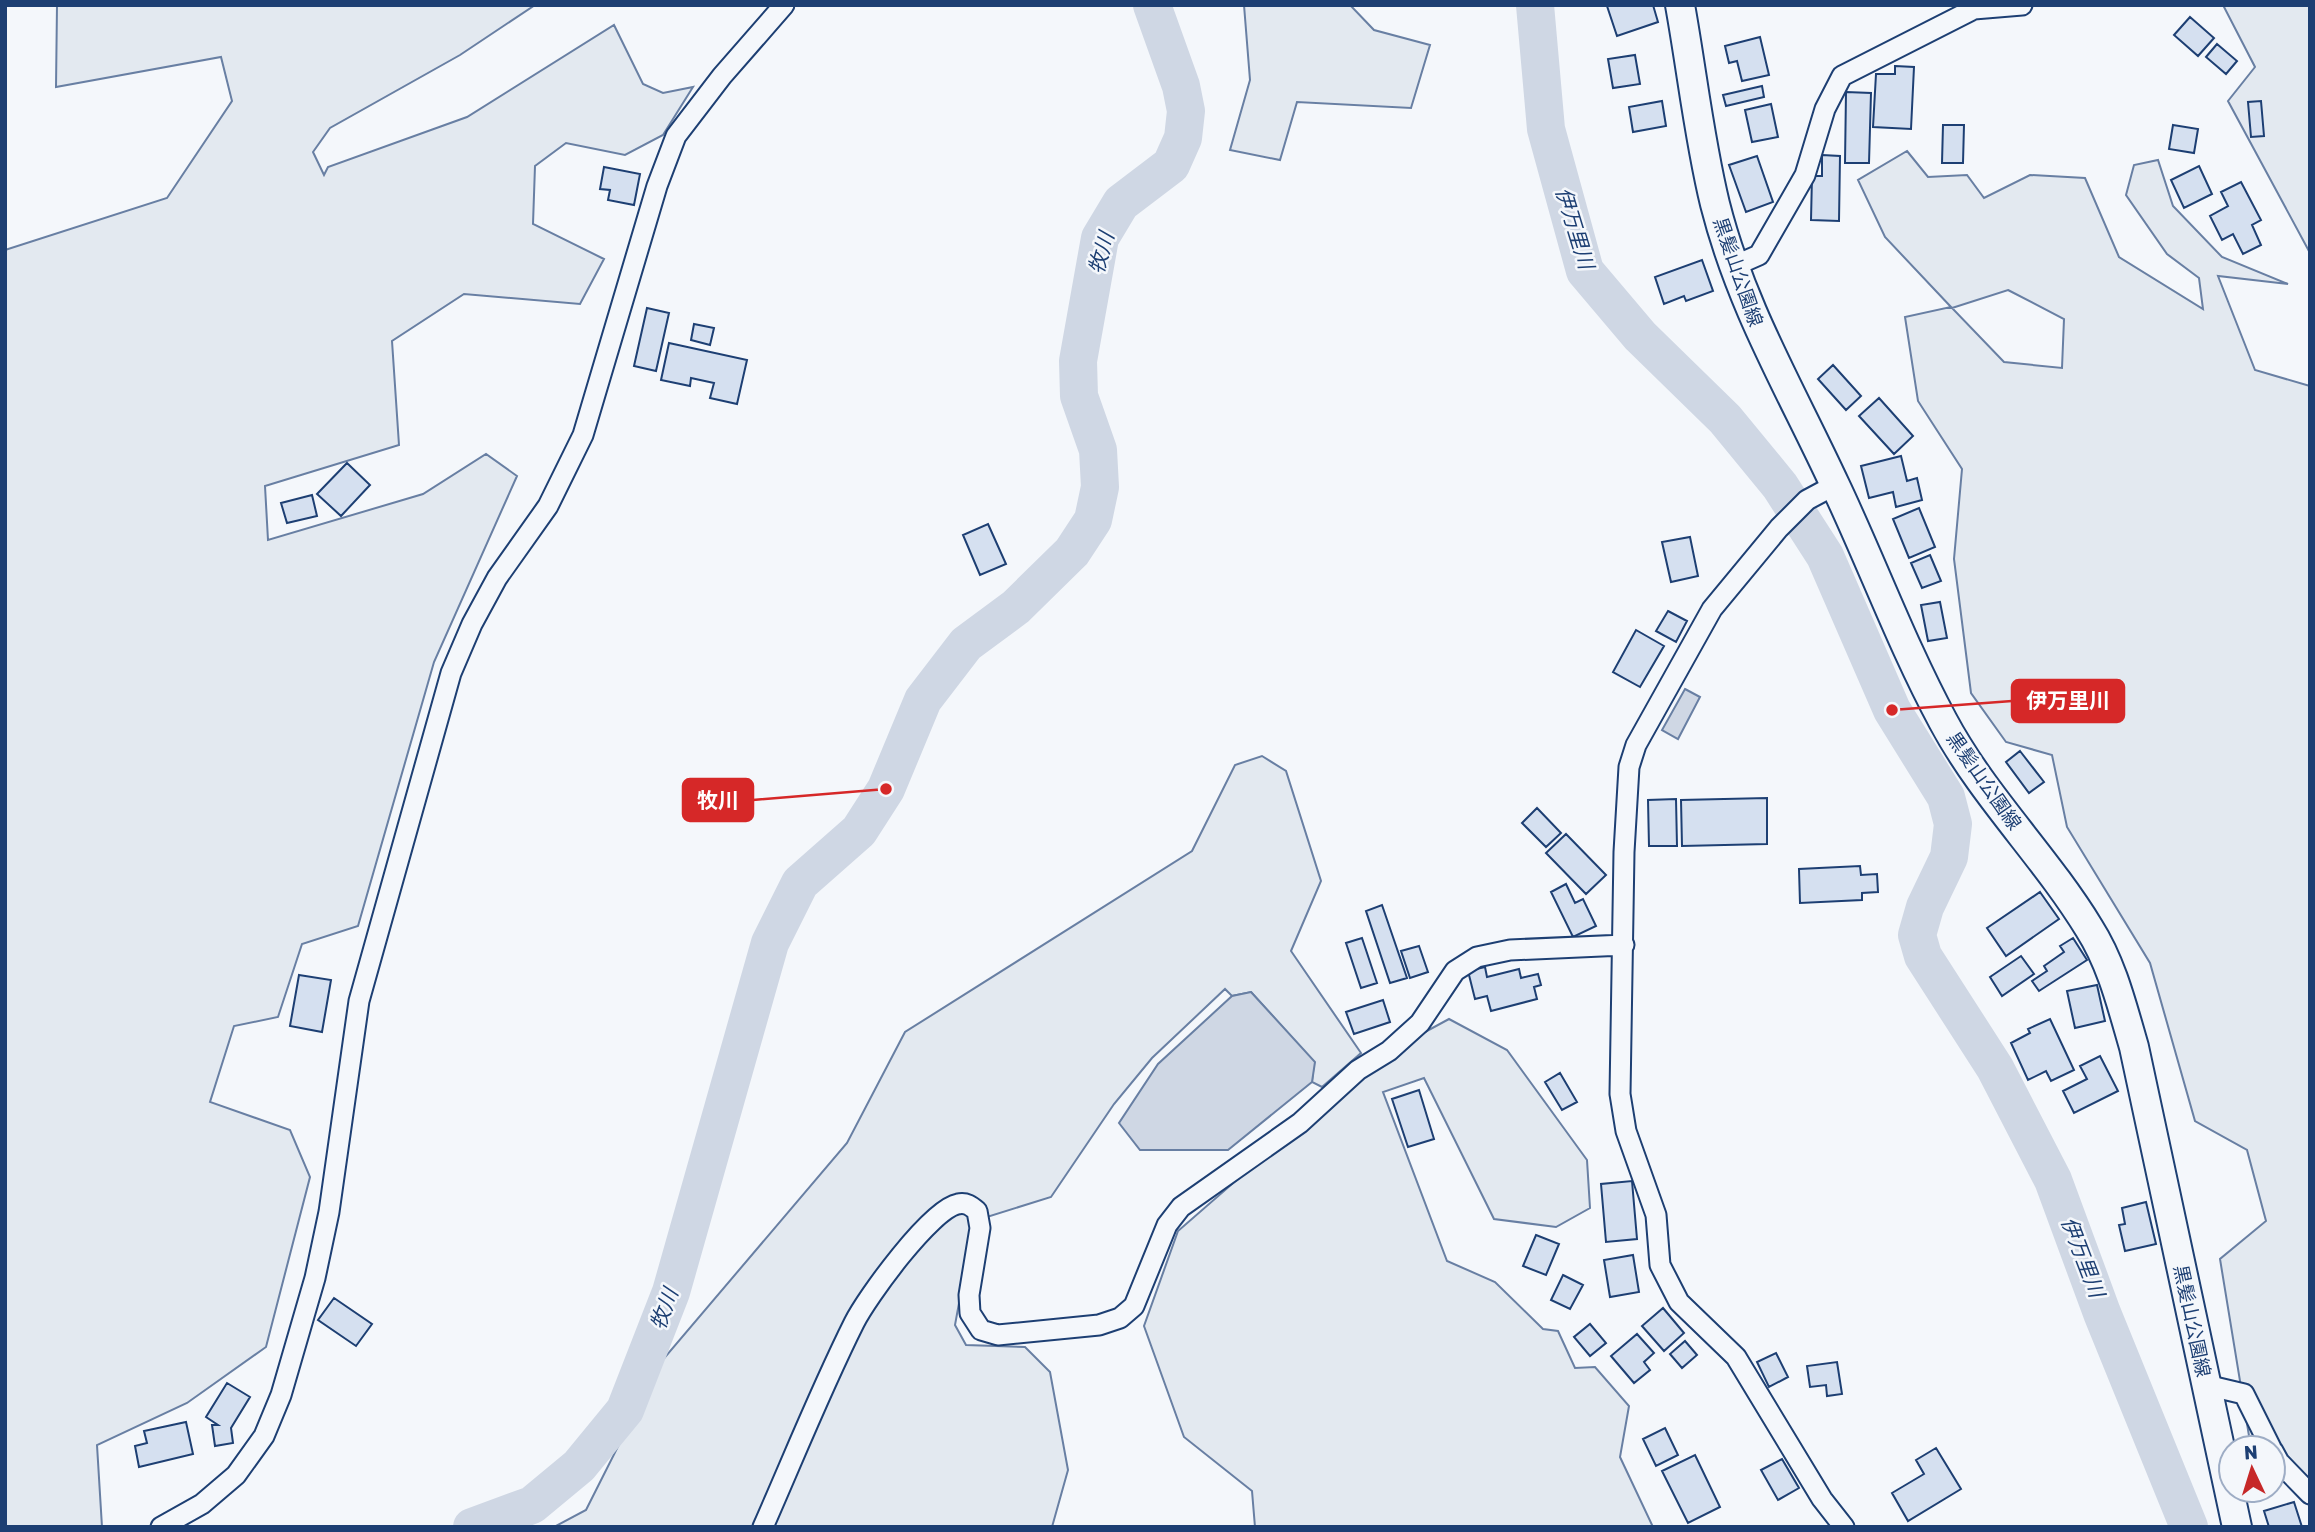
<svg xmlns="http://www.w3.org/2000/svg" width="2315" height="1532" font-family="Rubik,'Noto Sans JP',sans-serif">
<style>
.green{fill:#e3e9f0;stroke:#687fa3;stroke-width:2;fill-rule:evenodd}
.water{fill:#cfd7e4;stroke:#687fa3;stroke-width:2}
.lines{fill:none;stroke-linecap:round;stroke-linejoin:round}
.river{stroke:#cfd7e4;stroke-width:38}
.building{fill:#d5e0f0;stroke:#1d3f73;stroke-width:2}
.minor-casing{stroke:#1d3f73;stroke-width:23}
.secondary-casing{stroke:#1d3f73;stroke-width:32}
.minor{stroke:#f4f7fb;stroke-width:19}
.secondary{stroke:#f4f7fb;stroke-width:28}
.labels{text-anchor:middle;dominant-baseline:central;stroke-width:5;stroke-linejoin:round;paint-order:stroke}
.street-label{font-size:19px;fill:#1d3f73;stroke:#f4f7fb}
.water-label{font-size:21px;font-style:italic;fill:#1d3f73;stroke:#f4f7fb}
.leader{fill:none;stroke:#d62828;stroke-width:2.5}
.callout-dot{fill:#d62828;stroke:#f4f7fb;stroke-width:2.5}
.callout{fill:#d62828;stroke:#d62828;stroke-width:2.5}
.callout-label{font-size:21px;text-anchor:middle;font-weight:bold;fill:#fff}
</style>
<rect width="100%" height="100%" fill="#f4f7fb"/>
<path class="green" d="M57 5H535L460 55 330 128 313 152 324 175 328 167 467 117 614 25 643 84 663 93 693 87 663 135 625 155 566 143 535 166 533 224 604 259 580 304 464 294 392 341 399 445 265 486 268 540 423 494 486 454 517 476 434 662 358 926 302 944 278 1017 234 1026 210 1102 290 1130 310 1177 266 1347 187 1403 97 1445 102 1527H5V250L167 198 232 101 221 57 56 87Z
M1244 5 1351 6 1374 30 1430 45 1411 108 1297 102 1280 160 1230 150 1250 80Z
M2223 5H2310V253L2228 101 2255 67Z
M1907 151 1928 177 1967 175 1984 198 2030 175 2085 178 2119 257 2203 309 2199 278 2167 254 2126 195 2134 165 2158 160 2173 206 2222 257 2288 284 2218 276 2255 370 2310 386V1483L2273 1448H2259L2250 1442 2220 1259 2266 1221 2247 1150 2195 1121 2150 963 2067 827 2052 755 2006 742 1971 693 1954 559 1962 469 1918 401 1905 317 1951 307 1885 237 1858 180ZM2008 290 2064 319 2062 368 2004 362 1952 308Z
M1262 756 1286 771 1321 881 1291 951 1361 1053 1322 1087 1312 1082 1314 1062 1251 992 1232 996 1225 989 1152 1058 1114 1104 1051 1197 974 1221 955 1325 966 1345 1025 1347 1050 1372 1068 1470 1052 1527H554L586 1510 660 1363 847 1143 905 1032 1192 851 1235 765Z
M1449 1019 1507 1050 1587 1160 1590 1208 1556 1227 1494 1219 1424 1078 1383 1092 1447 1261 1495 1282 1543 1329 1558 1331 1575 1368 1595 1367 1629 1406 1620 1457 1653 1527H1255L1252 1491 1184 1437 1144 1326 1178 1231 1377 1058Z"/>
<path class="water" d="M1685 689 1700 697 1678 739 1662 730Z
M1251 992 1315 1062 1312 1082 1228 1150H1140L1119 1123 1158 1064 1232 996Z"/>
<g class="lines">
<path class="river" d="M1535 5 1546 129 1585 271 1640 336 1725 419 1780 486 1825 556 1892 710 1946 797 1953 824 1949 857 1925 907 1917 935 1923 956 1995 1068 2053 1180 2102 1313 2189 1527
M472 1527 532 1505 579 1466 625 1410 671 1292 770 943 800 883 859 831 886 789 923 700 966 644 1016 607 1072 552 1093 520 1100 487 1098 450 1079 396 1078 361 1100 238 1121 203 1171 165 1183 138 1186 111 1181 86 1152 5"/>
</g>
<path class="building" d="M1653 5 1658 22 1617 36 1607 6Z
M2190 17 2214 38 2198 56 2174 35Z
M1760 37 1769 75 1742 81 1737 61 1729 63 1725 46Z
M2217 44 2237 61 2226 74 2206 57Z
M1635 55 1640 84 1613 88 1608 59Z
M1895 66 1914 67 1911 129 1873 127 1876 74H1895Z
M1762 86 1764 97 1726 106 1723 95Z
M1846 92 1871 93 1869 163H1845Z
M1662 101 1666 126 1633 132 1629 107Z
M2261 101 2264 136 2251 137 2248 102Z
M1771 104 1778 137 1752 142 1745 110Z
M1943 125H1964L1963 163H1942Z
M2173 125 2198 129 2194 153 2169 149Z
M1822 155 1840 156 1839 221 1811 220 1812 176H1822Z
M1757 156 1773 202 1746 212 1729 165Z
M2199 166 2212 194 2184 208 2171 180Z
M604 167 640 174 634 205 608 200 610 190 600 189Z
M2241 182 2261 220 2252 225 2261 245 2243 254 2233 234 2222 240 2210 216 2228 206 2221 192Z
M1702 260 1713 291 1686 301 1684 296 1664 304 1655 277Z
M647 308 669 313 656 371 634 366Z
M694 324 714 328 710 345 691 340Z
M669 343 747 360 737 404 710 398 714 383 691 378 690 386 661 380Z
M1833 365 1861 396 1846 410 1818 379Z
M1879 398 1913 436 1894 454 1859 416Z
M1901 456 1907 481 1917 478 1922 500 1896 507 1893 492 1869 498 1861 466Z
M347 463 370 485 341 516 317 494Z
M312 495 317 516 287 523 281 503Z
M1919 508 1935 547 1909 558 1893 519Z
M988 524 1006 564 980 575 963 535Z
M1690 537 1698 576 1671 582 1662 542Z
M1930 555 1941 581 1922 588 1911 563Z
M1940 602 1947 638 1928 641 1921 605Z
M1668 611 1687 621 1676 642 1656 631Z
M1636 630 1664 646 1640 687 1613 672Z
M2020 751 2044 782 2029 793 2006 762Z
M1767 798V844L1682 846 1681 800Z
M1676 799 1677 846H1649L1648 800Z
M1537 808 1561 833 1546 847 1522 823Z
M1566 834 1606 875 1586 894 1546 853Z
M1860 866 1861 875 1877 874 1878 892 1862 893V900L1800 903 1799 869Z
M1566 884 1575 903 1583 899 1596 926 1573 937 1551 892Z
M2040 892 2059 919 2006 956 1987 928Z
M1382 905 1407 978 1390 983 1366 911Z
M1362 938 1377 983 1361 988 1346 943Z
M2073 938 2087 960 2039 991 2032 981 2047 971 2044 966 2064 952 2060 946Z
M1419 946 1428 972 1410 978 1401 951Z
M2021 956 2034 974 2002 996 1990 977Z
M1485 967 1487 977 1519 969 1521 978 1538 974 1541 985 1534 987 1537 999 1491 1011 1487 996 1475 999 1468 971Z
M299 975 331 980 322 1032 290 1026Z
M2097 985 2105 1021 2075 1028 2067 991Z
M1383 1000 1390 1022 1354 1034 1346 1012Z
M2050 1019 2074 1070 2051 1081 2046 1071 2028 1080 2011 1043 2030 1033 2028 1029Z
M2100 1056 2118 1091 2074 1113 2063 1091 2087 1079 2080 1066Z
M1560 1073 1577 1102 1562 1110 1545 1082Z
M1419 1090 1434 1139 1408 1147 1392 1099Z
M1632 1181 1637 1239 1606 1242 1601 1184Z
M2146 1202 2156 1244 2125 1251 2119 1225 2125 1224 2122 1208Z
M1536 1235 1559 1244 1546 1275 1523 1266Z
M1633 1255 1639 1292 1610 1297 1604 1260Z
M1563 1275 1583 1285 1570 1309 1551 1300Z
M334 1298 372 1324 356 1346 318 1320Z
M1663 1308 1684 1333 1664 1351 1642 1326Z
M1590 1324 1606 1343 1590 1356 1574 1337Z
M1637 1334 1654 1353 1644 1362 1650 1370 1634 1383 1611 1356Z
M1685 1341 1697 1355 1682 1368 1670 1354Z
M1776 1353 1788 1377 1769 1387 1757 1362Z
M1837 1362 1842 1394 1827 1396 1826 1385 1810 1387 1807 1366Z
M227 1383 250 1397 231 1428 233 1443 215 1446 212 1425H218L206 1417Z
M186 1422 193 1454 139 1467 135 1446 147 1443 144 1431Z
M1665 1428 1678 1455 1656 1466 1643 1439Z
M1936 1448 1961 1489 1908 1521 1892 1493 1924 1474 1916 1460Z
M1695 1455 1720 1507 1688 1523 1662 1471Z
M1782 1459 1799 1488 1778 1500 1761 1470Z
M2294 1502 2302 1527H2269L2264 1511Z"/>
<g class="lines">
<g class="minor-casing">
<path id="minor" d="M1734 266 1759 255 1805 175 1825 109 1842 76 1974 9 2022 5
M1835 485 1807 500 1779 528 1712 609 1636 745 1629 767 1624 852 1620 1094 1626 1131 1656 1215 1660 1265 1679 1302 1736 1357 1822 1499 1844 1527
M2206 1385 2244 1394 2271 1448
M2273 1451 2279 1462 2310 1494
M161 1527 202 1504 236 1475 264 1436 281 1395 315 1278 329 1212 359 1001 451 673 472 624 497 578 548 506 583 435 657 186 676 136 722 76 784 5
M763 1527C793 1459 821 1389 854 1323 867 1297 931 1209 958 1204 966 1202 971 1206 977 1211L980 1228 969 1295 970 1313 981 1330 998 1335 1099 1325 1120 1318 1134 1306 1167 1225 1181 1207 1300 1123 1358 1070 1389 1051 1420 1023 1455 971 1477 957 1510 950 1624 945"/>
</g>
<g class="secondary-casing">
<path id="secondary" d="M1680 5C1692 71 1699 139 1715 204 1741 307 1791 390 1835 485 1872 563 1902 645 1943 721 1983 796 2045 856 2089 928 2112 964 2122 1006 2134 1047L2237 1527"/>
</g>
<use href="#minor" class="minor"/>
<use href="#secondary" class="secondary"/>
</g>
<g class="labels">
<g class="street-label">
<text transform="translate(1738 272) rotate(71)">黒髪山公園線</text>
<text transform="translate(1984 781) rotate(55)">黒髪山公園線</text>
<text transform="translate(2192 1321) rotate(78)">黒髪山公園線</text>
</g>
<g class="water-label">
<text transform="translate(1575 228) rotate(73)">伊万里川</text>
<text transform="translate(1101 253) rotate(-74)">牧川</text>
<text transform="translate(2083 1257) rotate(69)">伊万里川</text>
<text transform="translate(664 1309) rotate(-70)">牧川</text>
</g>
</g>
<path class="leader" d="M1892 710L2012 701M886 789L753 800"/>
<g class="callout-dot">
<circle cx="1892" cy="710" r="7"/>
<circle cx="886" cy="789" r="7"/>
</g>
<g class="callout">
<rect x="2012" y="680" width="112" height="42" rx="7"/>
<rect x="683" y="779" width="70" height="42" rx="7"/>
</g>
<g class="callout-label">
<text x="2068" y="708">伊万里川</text>
<text x="718" y="808">牧川</text>
</g>
<rect width="2315" height="1532" fill="none" stroke="#1d3f73" stroke-width="14"/>
<g transform="translate(2252 1469) rotate(356)"><circle r="33" fill="#f4f7fb" stroke="#9eadc5" stroke-width="2"/>
<path d="M0-5L12 26L0 18L-12 26Z" fill="#c62828"/>
<text y="-10" font-size="19" font-weight="bold" text-anchor="middle" fill="#1d3f73">N</text>
</g>
</svg>
